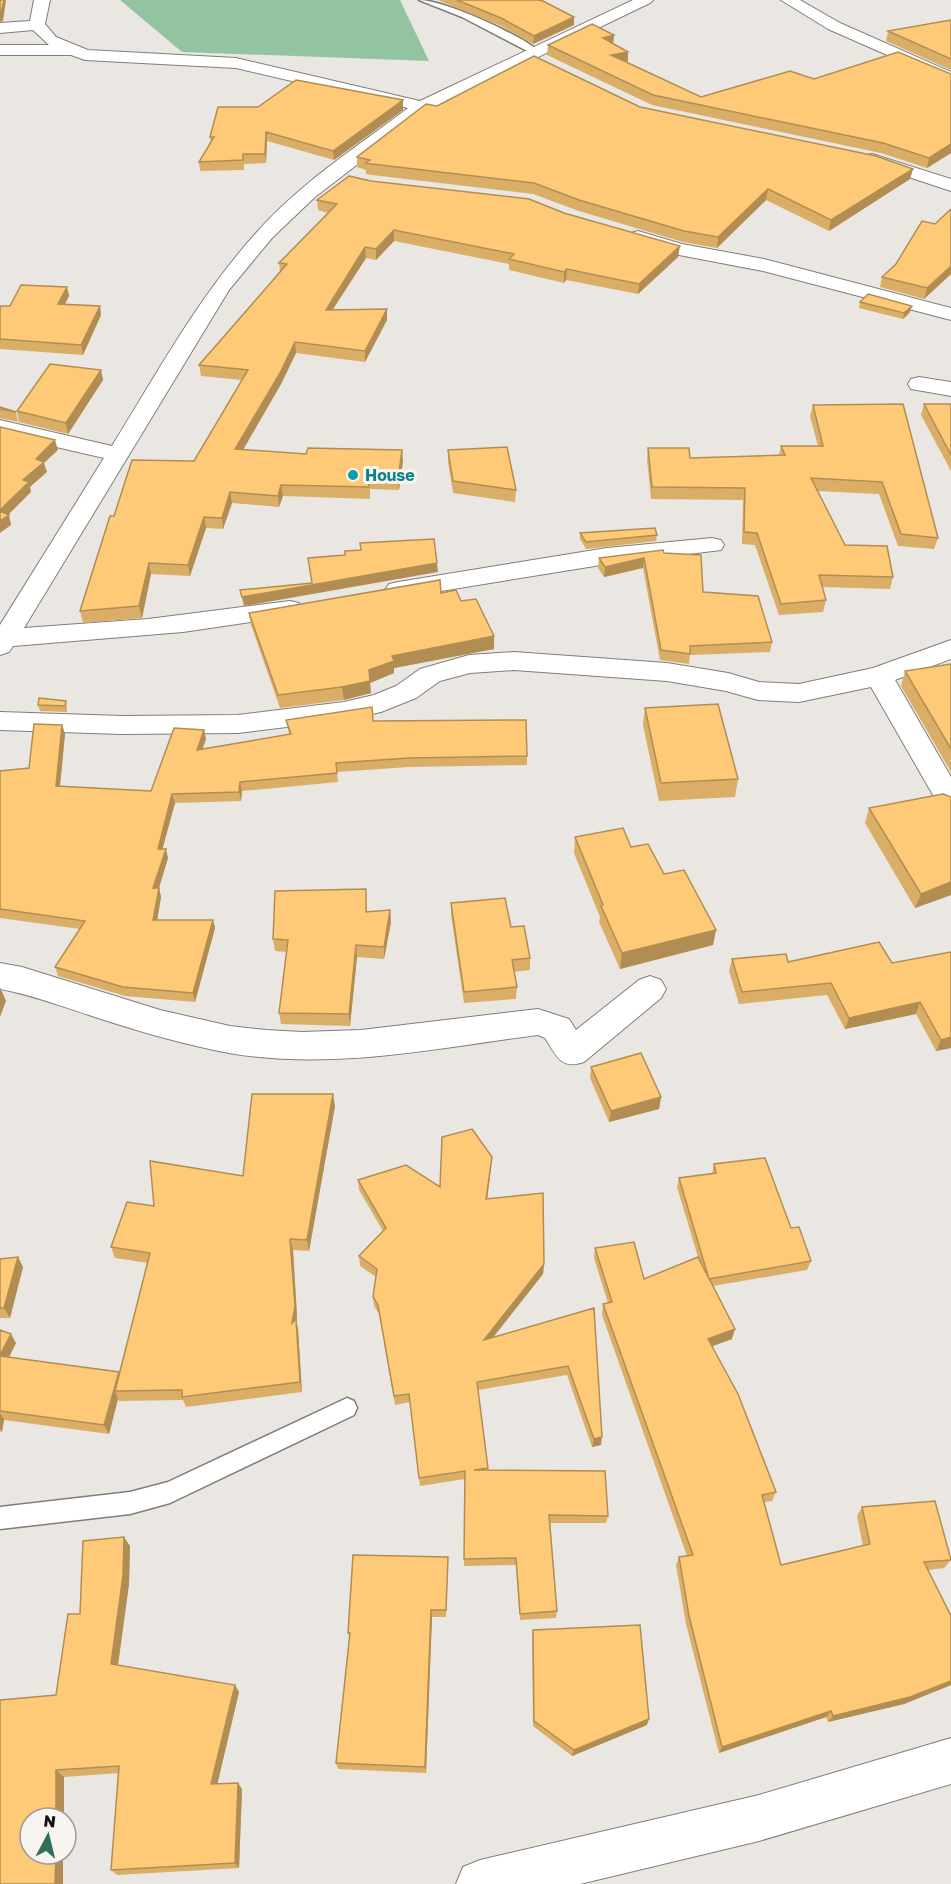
<svg xmlns="http://www.w3.org/2000/svg" width="951" height="1884" font-family="'Golos Text',sans-serif">
<style>
.green{fill:#93c4a1}
.lines{fill:none;stroke-linecap:round;stroke-linejoin:round}
.service-casing{stroke:#817e7a;stroke-width:3}
.minor-casing{stroke:#817e7a;stroke-width:2}
.service{fill:#fff;fill-rule:evenodd}
.minor{fill:#fff;fill-rule:evenodd}
.wall{fill:#daae66}
.shaded-wall{fill:#b28d53}
.building{fill:#feca77;stroke:#b28d53;stroke-width:1.5}
.culture-dot{fill:#0f9aa8;stroke:#f8f5f0;stroke-width:2}
.labels{text-anchor:middle;dominant-baseline:central;stroke-width:6;stroke-linejoin:round;paint-order:stroke}
.far-culture-label{font-size:16px;font-weight:bold;fill:#0d838f;stroke:#f8f5f0;text-anchor:start}
</style>
<rect width="100%" height="100%" fill="#eae7e3"/>
<path class="green" d="M120 0H400L429 61 182 52Z"/>
<g class="lines">
<g class="service-casing">
<path id="service" d="M419 0C444 0 521 35 540 52L533 54 462 17Z
M347 1398 354 1401 357 1408 354 1415 170 1503 130 1514 0 1529V1507L130 1492 168 1482Z"/>
</g>
<g class="minor-casing">
<path id="minor" d="M34 0H50L45 24 56 37 88 50 236 58 420 101 633 0H653L650 3 428 110 315 197 272 238 229 290 24 628 148 619 290 601 299 603 303 609 299 615 183 632 13 646 9 652 0 655V625L104 458 0 434V420L112 446C157 373 199 296 257 232 300 183 357 147 408 108L236 68 85 60 71 55H0V45H49L33 30 0 33V23L30 21Z
M781 0H800L840 23 951 72V83L828 29Z
M872 154 951 179V191L866 163 863 159 866 155Z
M638 231 682 244 764 259 951 308V320L763 271 679 255 631 241 628 237 631 233Z
M919 377 951 382V396L911 389 908 384 911 379Z
M712 538 721 540 724 545 721 550 607 564 398 598 389 596 385 590 389 584 398 582 607 548Z
M951 640V659L895 680 951 777V812L941 809 871 687 799 702 758 700 726 691 667 681 514 670 470 673 440 681 416 698 381 712 344 720 238 733 122 734 0 730V712L122 716 238 715 344 702 374 695 396 686 420 669 469 655 514 652 667 663 728 673 759 682 799 684 873 668Z
M0 963 22 967 160 1010 230 1026 266 1030 302 1032 361 1030 538 1009 569 1019 576 1030 639 980 650 976 661 980 666 989 661 998 584 1062C560 1070 557 1056 545 1038L538 1035C436 1048 331 1071 229 1053 182 1044 137 1031 92 1016 61 1006 32 995 0 989Z
M951 1738V1784L759 1841 580 1884H456L463 1867 480 1860 759 1795Z"/>
</g>
<use href="#service" class="service"/>
<use href="#minor" class="minor"/>
</g>
<path class="wall" d="M438 0H538L574 25 533 44 501 26Z
M951 20V70L886 41 888 31Z
M614 35 613 44 628 61 625 62 701 97 814 79 951 74V153L927 168 881 153 652 105 547 55 548 45Z
M437 106 640 107 913 169 910 179 829 231 766 200 717 248 683 242 579 211 533 194 372 175 366 174V170L357 167V157Z
M403 110 334 160 267 141 266 163 244 164V170L200 171 199 162 211 143 210 137Z
M317 200 678 257 638 294 566 280 564 283 509 270V264L394 241 376 260 366 258 333 309 387 320 365 362 296 353 281 384 243 450 403 461 399 490 370 489V499L283 496 279 507 232 503 223 529 206 528 190 576 151 574 142 618 83 623 80 611 114 516 194 461 242 380 201 376 199 365 280 272 279 263 328 213 318 210Z
M951 209V274L924 299 880 287 882 277Z
M67 287 69 296 64 305 100 306 101 315 83 355 0 349V306H10Z
M860 302 910 312 903 319 859 308Z
M101 370 103 380 68 434 19 422 17 411Z
M924 404H951V471L921 415Z
M813 405 938 538 934 549 898 546 879 494 817 491 845 545 893 577 890 589 822 587 826 600 823 612 779 615 755 545 742 544 743 500 651 499 647 459 648 448 690 458 779 455 781 446H818L810 416Z
M0 407 16 412 18 422 0 418Z
M448 450 516 490 515 502 453 493 448 462Z
M580 533 657 535 656 541 586 549 580 539Z
M664 553 703 592 772 642 770 652 690 655 689 664 660 660 643 568 604 577 598 568 599 558Z
M441 593 461 601 494 636V649L394 668V673L370 683 371 693 344 700 280 708 251 625 249 613Z
M951 664V772L901 686 905 671Z
M66 701 67 707V712L40 711 38 705Z
M645 708 738 779 735 797 659 801 643 725Z
M286 720 373 721 527 756V765L409 767 337 772 338 782 242 791 241 801 175 803 162 849 168 858 159 888 161 897 157 920H213L215 928 195 1002 125 996 58 976 55 967 80 929 0 918V771L29 768 62 725 65 734 60 786 151 791 204 730 206 739 202 749 289 734Z
M951 797V895L915 908 865 823 869 808Z
M575 837 631 847 716 930 713 945 620 969 599 922 600 917 574 853Z
M367 901V911L390 910 391 922 384 959 357 957 350 1026 281 1024 279 1013 287 952 275 951 273 939Z
M451 903 511 927 530 958V970L514 972 517 987 516 999 464 1003 451 915Z
M951 952V1048L936 1051 916 1014 845 1029 827 995 739 1004 729 971 732 959 788 962 892 963Z
M591 1067 661 1097 659 1109 609 1122 590 1078Z
M335 1106 309 1251 293 1250 297 1316 296 1321 298 1329 302 1392 186 1407 183 1400 119 1401 118 1399 109 1434 4 1420 2 1432 0 1431V1330L16 1343 9 1357 119 1372 148 1263 115 1258 111 1247 154 1206 243 1176Z
M492 1157 491 1167 487 1199 544 1264 543 1274 493 1337 594 1308 601 1445 592 1447 567 1375 478 1390 488 1470 608 1516 606 1523H550L557 1611 556 1618 520 1620 516 1565 464 1566 465 1479 420 1486 410 1402 395 1405 379 1314 374 1306 373 1297 376 1277 360 1266 359 1256 383 1231 359 1190 358 1180 440 1187Z
M714 1164 791 1228 811 1261 807 1270 713 1286 732 1339 712 1346 776 1492 772 1501 764 1502 781 1565 863 1546 857 1516 862 1507 951 1560 944 1568 928 1570 951 1616V1685L904 1704 828 1722 826 1717 719 1753 686 1624 676 1565 679 1557 687 1556 602 1315 603 1304 608 1303 594 1258 595 1248 644 1279 698 1257 677 1187 679 1178 712 1174Z
M18 1257 23 1267 10 1318H0V1259Z
M130 1546 129 1584 118 1665 235 1685 239 1692 217 1784 242 1789 239 1868 117 1875 111 1870 119 1773 64 1777 0 1884 80 1614Z
M448 1564 446 1617H432L426 1773 338 1769 336 1763 350 1639 348 1633Z
M533 1630 647 1725 572 1756 533 1726 532 1637Z"/>
<path class="shaded-wall" d="M4 0H6L3 21 0 22V14Z
M574 17V25L533 44 534 36Z
M614 35 613 45 603 38Z
M628 52V61L610 65 611 55Z
M403 100V110L334 160 333 151Z
M266 132 267 141 266 163 265 154Z
M951 144V153L927 168 929 158Z
M913 169 910 179 829 231 831 220Z
M768 189 766 200 717 248 718 237Z
M394 230V241L376 260V249Z
M680 246 678 257 638 294 639 284Z
M365 247 366 258 326 320V310Z
M951 266V274L924 299 927 288Z
M567 269 566 280 564 283V272Z
M67 287 69 296 60 314 58 304Z
M100 306 101 315 83 355 81 345Z
M912 306 910 312 903 319 904 313Z
M387 309V320L365 362V351Z
M295 342 296 353 281 384 237 460 235 449Z
M101 370 103 380 68 434 66 423Z
M55 440 58 450 44 463 47 472 30 487 31 492 7 516 9 515 11 525 0 533V510L23 480 36 459Z
M402 450 403 461 399 490 398 479Z
M281 485 283 496 279 507 278 496Z
M230 492 232 503 223 529 222 518Z
M204 517 206 528 190 576 188 565Z
M644 558 643 568 604 577 605 567Z
M149 563 151 574 142 618 139 606Z
M437 563 438 572 244 606 242 597Z
M494 636V649L394 668V673L370 683 371 693 344 700 342 687 392 656Z
M62 725 65 734 59 795 56 786Z
M204 730 206 739 199 759 197 750Z
M240 782 242 791 241 801 239 792Z
M172 794 175 803 160 858 158 849Z
M166 849 168 858 156 897 153 888Z
M951 882V895L915 908 921 894Z
M159 888 161 897 156 928 153 920Z
M390 910 391 922 384 959V947Z
M213 920 215 928 195 1002 193 993Z
M716 930 713 945 620 969 622 953Z
M356 945 357 957 350 1026 349 1014Z
M0 987 6 1001 0 1017Z
M920 1002 916 1014 845 1029 849 1018Z
M951 1037V1048L936 1051 941 1040Z
M333 1094 335 1106 309 1251 307 1240Z
M661 1097 659 1109 609 1122 611 1111Z
M492 1157 491 1167 486 1209V1199Z
M290 1239 293 1250 297 1316 296 1321 298 1329 302 1392 300 1382 292 1323Z
M18 1257 23 1267 10 1318 4 1308Z
M544 1264 543 1274 484 1349V1340Z
M735 1329 732 1339 705 1349 708 1339Z
M11 1334 16 1343 5 1365 0 1355Z
M119 1372 115 1391 118 1399 109 1434 104 1425Z
M0 1413 4 1420 2 1432 0 1429Z
M602 1437 601 1445 592 1447 594 1439Z
M124 1537 130 1546 129 1584 117 1672 111 1664Z
M431 1610 432 1617 426 1773 425 1767Z
M951 1681V1685L904 1704 828 1722 833 1716Z
M235 1685 239 1692 216 1790 211 1784Z
M831 1711 826 1717 719 1753 722 1747Z
M649 1719 647 1725 572 1756 574 1750Z
M56 1770 64 1777V1818H56Z
M238 1783 242 1789 239 1868 235 1863Z
M56 1854H63V1884H55Z"/>
<path class="building" d="M0 0H4L1 13 0 14Z
M457 0H538L543 1 574 17 534 36 501 18Z
M951 20V59L888 31Z
M592 24 614 35 603 38 628 52 611 55 701 97 790 71 814 79 898 52 951 74V144L929 158 883 143 653 95 548 45Z
M534 56 640 107 876 156 913 169 831 220 768 189 718 237 684 231 579 200 534 183 372 164 366 163 370 160 357 157 426 104 437 106Z
M296 80 403 100 333 151 266 132 265 154H243V160L199 162 214 137H210L218 107H258Z
M349 176 371 181 529 199 564 213 680 246 639 284 567 269 564 272 509 259 514 254 394 230 376 249 365 247 326 310 387 309 365 351 295 342 280 373 235 449 306 454 308 448 402 450 398 479 368 478 369 487 281 485 278 496 230 492 222 518 204 517 188 565 149 563 139 606 80 611 110 516H114L132 460 194 461 248 370 199 365 287 264 279 263 337 204 317 200Z
M951 209V266L927 288 882 277 896 264 922 221 935 224Z
M21 285 67 287 58 304 100 306 81 345 0 339V306H10Z
M868 294 912 306 904 313 860 302Z
M50 364 101 370 66 423 17 411Z
M903 404 938 538 901 534 882 482 811 478 845 545 887 546 893 577 819 575 826 600 781 604 757 533 744 532 745 488 652 487 648 448H689L690 458 785 455 781 446H823L813 405Z
M924 404H951V455Z
M0 407 16 412 0 409Z
M0 427 55 440 36 459 44 462 23 480 29 482 0 510Z
M507 447 516 490 453 481 448 450Z
M0 511 9 515 0 521Z
M655 528 657 535 586 542 580 533Z
M434 539 437 563 242 597 240 590 312 583 308 558 345 555V551L361 550 360 543Z
M663 550 664 553 701 555 703 592 758 596 772 642 690 646V654L661 650 644 558 605 567 599 558Z
M440 580 441 593 456 590 461 601 476 599 494 636 392 656 394 661 369 670 370 681 342 687 278 695 249 613Z
M951 664V749L905 671Z
M39 698 66 701 65 706 38 705Z
M718 704 738 779 661 783 645 708Z
M372 707 373 721 526 720 527 756 409 758 336 763 337 773 240 782 239 792 172 794 158 849H166L153 888H159L153 920H213L193 993 123 987 55 967 85 921 0 909V771L29 768 34 724 62 725 56 786 151 791 174 728 204 730 197 750 291 734 286 720Z
M943 794 951 797V882L921 894 869 808Z
M623 828 631 847 648 844 664 874 684 870 716 930 622 953 601 906 603 905 575 837Z
M366 889V912L390 910 384 947 356 945 349 1014 279 1013 288 940 273 939 275 891Z
M505 898 511 927 524 926 530 958 512 960 517 987 464 992 451 903Z
M879 942 892 963 951 952V1037L941 1040 920 1002 849 1018 831 983 742 992 732 959 786 954 788 962Z
M641 1053 661 1097 611 1111 591 1067Z
M252 1094H333L307 1240 290 1239 295 1306 292 1323 296 1319 300 1382 182 1397V1390L115 1391 150 1253 111 1247 127 1202 154 1206 150 1161 243 1176Z
M472 1129 492 1157 486 1199 543 1193 544 1264 484 1340 594 1308 602 1437 594 1439 568 1366 477 1382 488 1468 474 1470 605 1471 608 1516 549 1515 557 1611 520 1614 516 1558 464 1559 465 1471 419 1478 409 1394 394 1396 378 1305 373 1297 377 1269 359 1256 386 1228 358 1180 406 1165 440 1187 442 1137Z
M765 1158 791 1228 799 1227 811 1261 709 1279 679 1178 716 1173 714 1164Z
M634 1242 644 1279 698 1257 735 1329 708 1339 738 1394 776 1492 762 1495 781 1565 870 1544 862 1507 935 1501 951 1560 924 1562 951 1616V1681L910 1697 833 1716 831 1711 722 1747 689 1616 679 1557 693 1555 603 1304 612 1302 595 1248Z
M18 1257 4 1308H0V1259Z
M0 1330 11 1334 0 1355Z
M0 1356 119 1372 104 1425 0 1411Z
M124 1537 123 1575 111 1664 235 1685 211 1784 238 1783 235 1863 111 1870 119 1766 56 1770V1818H30V1854H56L55 1884H0V1700L56 1695 68 1614H80L83 1541Z
M353 1555 448 1557 446 1610H431L425 1767 336 1763 350 1633H348Z
M640 1625 649 1719 574 1750 534 1721 533 1630Z"/>
<circle class="culture-dot" cx="353" cy="475" r="6"/>
<g class="labels">
<g class="far-culture-label">
<text x="365" y="475">House</text>
</g>
</g>
<g transform="translate(48 1836) rotate(7)"><circle r="28" fill="#f8f5f0" stroke="#9c9a96" stroke-width="1.5"/>
<path d="M0-4.5L10 22L0 15L-10 22Z" fill="#306f5c"/>
<text y="-9" font-size="16" font-weight="bold" text-anchor="middle" fill="#131210">N</text>
</g>
</svg>
